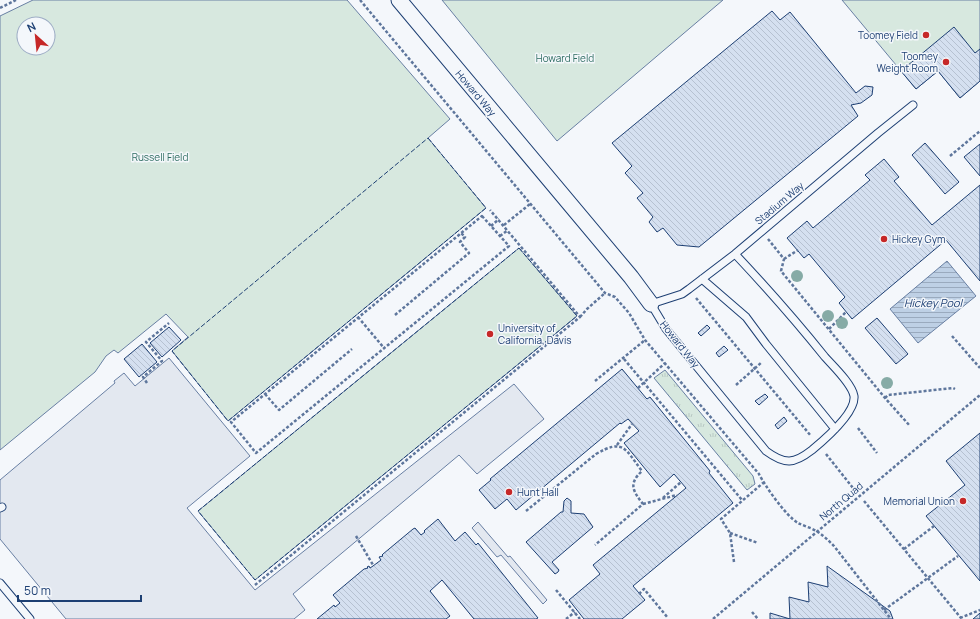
<svg xmlns="http://www.w3.org/2000/svg" width="980" height="619" font-family="Manrope,sans-serif">
<style>
.grass{fill:url(#grass-tufts);stroke:#687fa3}
.park{fill:#d7e8df;stroke:#687fa3;fill-rule:evenodd}
.parking{fill:#e3e8f0;stroke:#687fa3}
.water{fill:url(#water-rules);stroke:#687fa3}
.building{fill:url(#building-back-hatch);stroke:#1d3f73}
.lines{fill:none;stroke-linecap:round;stroke-linejoin:round}
.lane-casing{stroke:#1d3f73;stroke-width:9}
.street-casing{stroke:#1d3f73;stroke-width:17}
.path{stroke:#5e769c;stroke-width:2.5;stroke-dasharray:3 2;stroke-linecap:butt}
.lane{stroke:#f4f7fb;stroke-width:7}
.street{stroke:#f4f7fb;stroke-width:15}
.fence{stroke:#1d3f73;stroke-width:1;stroke-dasharray:5 2;stroke-linecap:butt}
.tree{fill:#86aba6}
.poi-dot{fill:#c62828;stroke:#f4f7fb;stroke-width:1.5}
.labels{text-anchor:middle;dominant-baseline:central;stroke-width:3;stroke-linejoin:round;paint-order:stroke}
.poi-label{font-size:10px;fill:#1d3f73;stroke:#f4f7fb;text-anchor:end}
.park-label{font-size:10px;fill:#2c6c60;stroke:#f4f7fb}
.street-label{font-size:10px;fill:#1d3f73;stroke:#f4f7fb}
.water-label{font-size:11px;font-style:italic;fill:#1d3f73;stroke:#f4f7fb}
</style>
<defs>
<pattern id="grass-tufts" width="24" height="20" patternUnits="userSpaceOnUse"><rect width="24" height="20" fill="#d7e8df"/><path d="M3 7l-1-3M5 7V3M7 7l1-3M15 17l-1-3M17 17v-4M19 17l1-3" fill="none" stroke="#b8c8c3"/></pattern>
<pattern id="water-rules" width="6" height="5" patternUnits="userSpaceOnUse"><rect width="6" height="5" fill="#bed0e5"/><path d="M0 2.5h6" fill="none" stroke="#9aaabe"/></pattern>
<pattern id="building-back-hatch" width="6" height="6" patternUnits="userSpaceOnUse"><rect width="6" height="6" fill="#d5e0f0"/><path d="M-1 5l2 2M0 0l6 6M5-1l2 2" fill="none" stroke="#b6c1d1"/></pattern>
</defs>
<rect width="100%" height="100%" fill="#f4f7fb"/>
<path class="grass" d="M665 370 753 476 755 484 747 490 654 378Z"/>
<path class="park" d="M33 0H347L450 119 428 138 486 208 228 421 172 351 188 337 166 314 118 353 114 350 106 356 95 372 0 450V16ZM24 24H48V48H24Z
M442 0H723L557 141Z
M842 0H980V81L960 98 938 71 916 89Z
M519 248 577 316 255 580 198 511Z"/>
<path class="parking" d="M169 358 250 456 187 508 255 590 514 384 544 419 477 474 459 455 293 594 305 610 294 619H66L0 539V480L115 383 114 381 124 373 135 386Z
M478 522 508 557 510 556 547 600 543 604 501 555 497 557 472 528Z"/>
<path class="water" d="M947 261 976 296 918 343 890 309Z"/>
<path class="building" d="M772 11 780 20 790 12 856 93 865 86 873 87 872 95 861 103 851 105 858 116 699 247 677 245 663 228 657 232 649 222 653 217 637 198 643 193 625 173 632 166 612 143Z
M954 27 975 53 980 49V81L960 98 938 71 916 89 901 71Z
M925 143 959 182 945 194 912 155Z
M980 144V176L964 157Z
M884 159 899 177 894 181 932 225 980 185V281L946 240 852 319 839 303 845 297 809 254 804 258 787 238 807 221 813 228 870 180 865 175Z
M877 318 908 354 896 364 865 328Z
M707 325 710 328 701 336 698 333Z
M169 327 181 340 162 357 150 343Z
M142 344 157 362 139 377 124 359Z
M724 346 728 350 719 357 716 353Z
M622 369 646 398 647 399 650 397 710 471 709 473 733 503 633 586 645 600 622 619H584L569 600 600 574 593 565 686 488 674 474 660 487 624 443 639 431 628 419 621 424 620 423 516 510 507 499 495 509 479 490 491 480 490 479Z
M765 394 768 397 759 405 755 401Z
M784 417 787 421 778 429 775 425Z
M980 433V581L926 516 965 485 946 461Z
M567 498 571 501V513L584 514 593 527 552 562 559 570 558 572 555 574 526 542 561 512H563L564 501Z
M438 519 455 541 465 532 476 545 478 543 538 618 536 619H474L442 580 430 591 450 616 446 619H317L334 605 335 607 340 603 333 595 364 569 368 568 367 567 369 566 370 568 373 566 381 560 379 557 383 556 382 555 383 554 413 529 415 528 421 535 425 532 424 531 425 530Z
M827 566 890 611 893 619H770V613L790 619 789 597 809 602 808 582 828 587Z
M980 613V619H973Z"/>
<g class="lines">
<g class="lane-casing">
<path id="lane" d="M735 254C766 287 796 321 825 357 834 367 852 384 854 396 856 413 824 440 812 450 794 464 785 465 766 451L666 329 651 304 682 294 689 289 735 254 878 133 913 105
M702 279 746 317 766 344 835 429
M0 508 2 507
M0 583 30 619"/>
</g>
<g class="street-casing">
<path id="street" d="M399 0 631 277 651 304"/>
</g>
<path class="path" d="M360 0 605 293 615 297 629 313 645 340 759 474C765 486 786 516 798 523 804 526 812 528 818 532 824 536 829 541 834 546L891 619
M0 8 16 0
M950 156 980 131
M482 216 509 246 256 453 231 422Z
M504 225 530 204
M491 226 499 219
M500 236 508 230
M768 239 784 259 781 271 885 398 910 426
M784 259 798 250
M696 298 811 436
M395 315 469 253 460 242 465 237 461 233
M358 317 384 348
M580 317 587 309 605 293
M829 329 846 312
M952 336 980 368
M624 359 742 500
M595 381 645 340
M147 383 143 377 162 361 146 342 169 323
M736 385 762 362
M638 388 665 363
M265 394 279 410 352 349
M885 398 888 395 953 388 955 389
M858 428 877 453
M617 445 632 424
M826 454 853 488
M663 498 681 482
M864 501 961 618
M643 504 677 495
M526 511 596 454C624 438 625 449 642 471 628 484 633 491 643 504L595 545
M730 533 758 543
M356 536 373 565
M904 549 934 526
M734 562 730 533 721 519 763 483
M255 585 580 317 490 210
M556 590 580 619
M639 594 644 589 668 618
M884 610 958 556
M752 612 758 619
M960 618 980 610
M566 619 575 612
M713 619 980 395"/>
<use href="#lane" class="lane"/>
<use href="#street" class="street"/>
<path class="fence" d="M428 138 486 208 228 421 172 351Z
M519 248 577 316 255 580 198 511Z"/>
</g>
<g class="tree">
<circle cx="797" cy="276" r="6"/>
<circle cx="828" cy="316" r="6"/>
<circle cx="842" cy="323" r="6"/>
<circle cx="887" cy="383" r="6"/>
</g>
<g class="poi-dot">
<circle cx="926" cy="35" r="4"/>
<circle cx="946" cy="62" r="4"/>
<circle cx="884" cy="239" r="4"/>
<circle cx="490" cy="334" r="4"/>
<circle cx="509" cy="492" r="4"/>
<circle cx="963" cy="501" r="4"/>
</g>
<g class="labels">
<g class="poi-label">
<text x="918" y="35">Toomey Field</text>
<text x="938" y="56">Toomey<tspan x="938" dy="12">Weight Room</tspan></text>
<text x="892" y="239" text-anchor="start">Hickey Gym</text>
<text x="498" y="328" text-anchor="start">University of<tspan x="498" dy="12">California, Davis</tspan></text>
<text x="517" y="492" text-anchor="start">Hunt Hall</text>
<text x="955" y="501">Memorial Union</text>
</g>
<g class="park-label">
<text x="565" y="58">Howard Field</text>
<text x="160" y="157">Russell Field</text>
</g>
<g class="street-label">
<text transform="translate(476 93) rotate(50)">Howard Way</text>
<text transform="translate(779 203) rotate(-40)">Stadium Way</text>
<text transform="translate(680 344) rotate(52)">Howard Way</text>
<text transform="translate(841 501) rotate(-40)">North Quad</text>
</g>
<g class="water-label">
<text x="933" y="302">Hickey Pool</text>
</g>
</g>
<g transform="translate(36 36) rotate(333)"><circle r="19" fill="#f4f7fb" stroke="#9eadc5"/>
<path d="M0-3L7 15L0 10L-7 15Z" fill="#c62828"/>
<text y="-6" font-size="11" font-weight="bold" text-anchor="middle" fill="#1d3f73">N</text>
</g>
<path d="M18 595v6h123v-6" fill="none" stroke="#1d3f73" stroke-width="2"/>
<text x="24" y="595" font-size="12" fill="#1d3f73" stroke="#f4f7fb" stroke-width="3" paint-order="stroke">50 m</text>
</svg>
